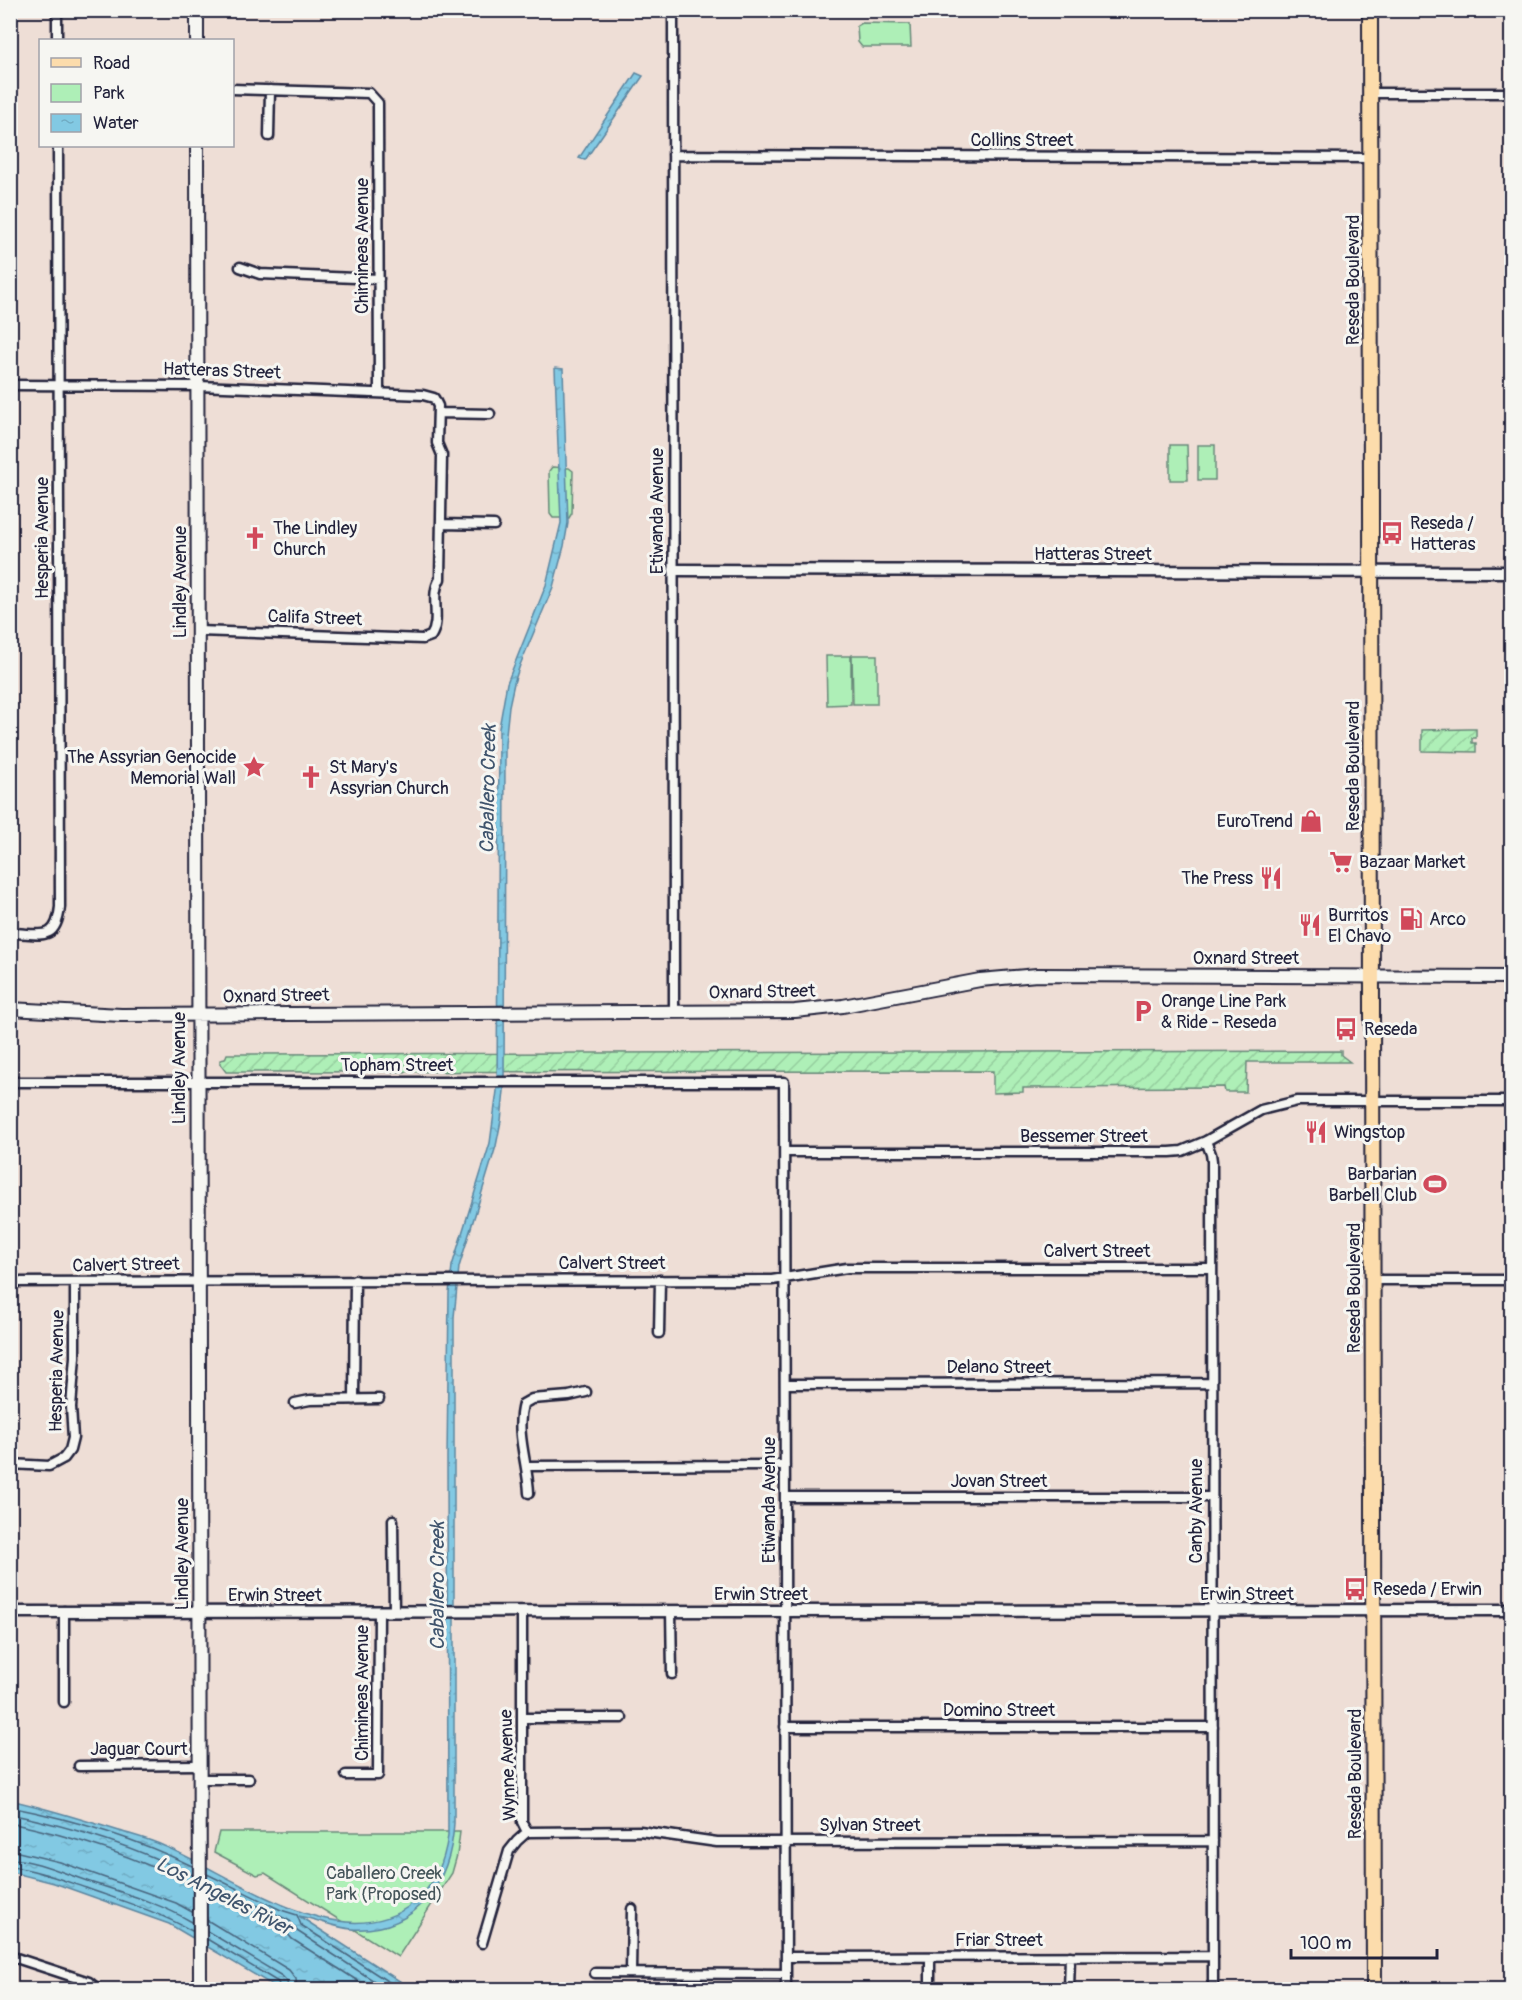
<svg xmlns="http://www.w3.org/2000/svg" width="1522" height="2000" font-family="Pangolin,sans-serif">
<style>
.park{fill:#aeefb7;stroke:#688879;stroke-width:1.5}
.garden{fill:url(#garden-furrows);stroke:#688879;stroke-width:1.5}
.water{fill:url(#water-ripples);stroke:#5c86a0;stroke-width:1.5}
.lines{fill:none;stroke-linecap:round;stroke-linejoin:round}
.shore{stroke:#48657e;stroke-width:1.5}
.minor-casing{stroke:#22223b;stroke-width:13}
.tertiary-casing{stroke:#22223b;stroke-width:15}
.secondary-casing{stroke:#22223b;stroke-width:16}
.primary-casing{stroke:#22223b;stroke-width:18}
.minor{stroke:#f6f6f2;stroke-width:8}
.tertiary{stroke:#f6f6f2;stroke-width:10}
.secondary{stroke:#f6f6f2;stroke-width:12}
.primary{stroke:#fcdcac;stroke-width:14}
.labels{text-anchor:middle;dominant-baseline:central;stroke-width:6;stroke-linejoin:round;paint-order:stroke}
.street-label{font-size:18px;fill:#22223b;stroke:#f6f6f2}
.poi-label{font-size:18px;fill:#22223b;stroke:#f6f6f2;text-anchor:start}
.park-label{font-size:18px;fill:#45555a;stroke:#f6f6f2}
.water-label{font-size:20px;font-style:italic;fill:#3f546d;stroke:#f6f6f2}
</style>
<defs>
<pattern id="garden-furrows" width="10" height="10" patternUnits="userSpaceOnUse" patternTransform="scale(1.5)"><rect width="10" height="10" fill="#aeefb7"/><path d="M-1 1l2-2M0 10L10 0M9 11l2-2" fill="none" stroke="#95cd9e"/></pattern>
<pattern id="water-ripples" width="26" height="14" patternUnits="userSpaceOnUse" patternTransform="scale(1.5)"><rect width="26" height="14" fill="#82c9e3"/><path d="M2 4q2-2 4 0t4 0M15 11q2-2 4 0t4 0" fill="none" stroke="#70acc4"/></pattern>
</defs>
<rect width="100%" height="100%" fill="#eeded6"/>
<filter id="ink" filterUnits="userSpaceOnUse"><feTurbulence type="fractalNoise" baseFrequency=".0167" numOctaves="2"/><feDisplacementMap in="SourceGraphic" scale="12" xChannelSelector="R" yChannelSelector="G"/><feConvolveMatrix kernelMatrix="1 2 1 2 8 2 1 2 1" color-interpolation-filters="sRGB"/></filter>
<g filter="url(#ink)">
<path class="park" d="M862 23 910 24 911 47H862L858 42 857 26Z
M1170 445H1187L1188 480H1170Z
M1198 445H1215V480H1198Z
M552 467 569 468 573 471 572 513 569 518H553L550 514 549 471Z
M852 655H877V704H853Z
M826 656H851V704L827 705Z
M219 1832H460L457 1855 452 1873 398 1957 265 1873 257 1875 214 1852Z"/>
<path class="garden" d="M1468 729H1476V738H1472V743H1476V752L1422 751V730Z
M1341 1051V1055L1350 1062H1247L1246 1092H1225L1224 1087 1023 1088V1092L993 1093V1071L226 1072 220 1064V1060L225 1059 227 1054Z"/>
<path class="water" d="M636 73 643 76 585 160 579 158Z
M555 368 563 369 568 523 564 546 553 587 520 665 514 683 509 706 505 744 504 1091 501 1121 496 1146 459 1267 454 1317V1823C451 1881 417 1933 352 1929 335 1928 317 1919 299 1916L412 1989H279L169 1924 54 1883 11 1872 10 1800C46 1808 81 1819 116 1830 132 1835 149 1839 164 1846 232 1874 342 1961 413 1903 435 1885 444 1863 448 1836L447 1457 449 1293 452 1266 490 1143 497 1091 499 728 507 683 546 585 561 523Z"/>
<g class="lines">
<path class="shore" d="M10 1807C71 1819 137 1839 192 1866
M10 1814C72 1827 136 1847 192 1875
M10 1823C72 1836 136 1857 192 1885
M10 1850 60 1862 176 1903 192 1912
M10 1859C36 1860 63 1873 87 1881 123 1893 160 1903 192 1922
M10 1867C36 1869 62 1880 86 1888 122 1901 159 1912 192 1931
M207 1874 281 1910 297 1915 301 1925 401 1990
M207 1882 290 1921 297 1931 388 1990
M207 1892 283 1928 292 1939 372 1990
M207 1920 289 1970 296 1979 297 1990
M207 1931 282 1976 287 1981 288 1990
M207 1939 278 1982 281 1990"/>
<g class="minor-casing">
<path id="minor" d="M57 10V40
M673 10 674 1012
M232 89 369 93 378 103 379 393
M1370 93H1512
M269 136 270 90
M673 155 1371 158
M240 267 260 274 379 279
M10 385 198 386 423 395 434 398 438 406 437 443 442 455 440 579C429 596 442 619 431 636L423 639 198 631
M438 413 490 414
M441 524 494 525
M10 933C39 933 56 944 60 907L58 146
M10 1082H784L786 1990
M1206 1141 1211 1154 1212 1161 1213 1990
M785 1152H1170L1182 1151 1206 1141 1261 1110 1297 1101H1512
M1372 1280H1512
M10 1282 772 1280 847 1268H1212
M659 1333 660 1280
M786 1384 1212 1383
M354 1400 355 1280
M295 1403 310 1400 379 1399
M10 1464 49 1466 64 1458 70 1450 73 1438 71 1407 75 1357V1282
M526 1466 785 1465
M529 1493C528 1464 515 1433 523 1404L532 1399 569 1396 586 1392
M785 1497H1212
M393 1520 394 1612
M64 1611V1702
M522 1611V1822L527 1832
M671 1611 672 1674
M522 1718H622
M785 1727H1213
M79 1766 199 1765
M346 1775H378L379 1612
M199 1779H249
M527 1832 640 1831 717 1842 1213 1841
M482 1943 509 1851 517 1841 527 1832
M10 1956 89 1982 99 1990
M786 1957 1213 1956
M930 1957V1990
M595 1973 786 1974
M631 1973 632 1909
M1069 1990 1070 1956"/>
</g>
<g class="tertiary-casing">
<path id="tertiary" d="M674 570 1512 572
M10 1612 1512 1610"/>
</g>
<g class="secondary-casing">
<path id="secondary" d="M197 10V40
M197 146 200 1990
M10 1009 121 1015 795 1011 843 1006 980 980 1037 975 1512 977"/>
</g>
<g class="primary-casing">
<path id="primary" d="M1370 10 1374 1990"/>
</g>
<use href="#minor" class="minor"/>
<use href="#tertiary" class="tertiary"/>
<use href="#secondary" class="secondary"/>
<use href="#primary" class="primary"/>
</g>
</g>
<defs>
<g id="bus-bare" transform="scale(1.8)"><path d="M-5-6H5V4H4V6H2V4H-2V6H-4V4H-5ZM-3.5-4V0h7V-4ZM-3.5 1.2v1.5H-2V1.2ZM2 1.2v1.5H3.5V1.2Z" fill="#d1495b" stroke="#f6f6f2" stroke-width="2.5" paint-order="stroke"/></g>
<g id="church-bare" transform="scale(1.8)"><path d="M-1.2-6h2.4v3.5h3.3v2.4h-3.3V6h-2.4V-.1h-3.3v-2.4h3.3Z" fill="#d1495b" stroke="#f6f6f2" stroke-width="2.5" paint-order="stroke"/></g>
<g id="sight-bare" transform="scale(1.8)"><path d="M0-6L1.8-2.2L6-1.7L2.9 1.2L3.7 5.4L0 3.3L-3.7 5.4L-2.9 1.2L-6-1.7L-1.8-2.2Z" fill="#d1495b" stroke="#f6f6f2" stroke-width="2.5" paint-order="stroke"/></g>
<g id="shop-bare" transform="scale(1.8)"><path d="M-5-2.5h2.3a2.7 3.5 0 0 1 5.4 0H5L5.5 6h-11ZM-1.5-2.5h3a1.5 2.3 0 0 0-3 0Z" fill="#d1495b" stroke="#f6f6f2" stroke-width="2.5" paint-order="stroke"/></g>
<g id="supermarket-bare" transform="scale(1.8)"><path d="M-6-5.5h2.5l.6 2H6L4.5 2H-2.5L-4.4-4H-6ZM-1.5 3.2a1.3 1.3 0 1 0 .1 0ZM3 3.2a1.3 1.3 0 1 0 .1 0Z" fill="#d1495b" stroke="#f6f6f2" stroke-width="2.5" paint-order="stroke"/></g>
<g id="restaurant-bare" transform="scale(1.8)"><path d="M-5-6h1v4h1v-4h1v4h1v-4h1v5L-1.5 .5V6h-2V.5L-5-1ZM5-6V6H3V1.5H1.5Q1.5-4 5-6Z" fill="#d1495b" stroke="#f6f6f2" stroke-width="2.5" paint-order="stroke"/></g>
<g id="fuel-bare" transform="scale(1.8)"><path d="M-5.5-6h7V0h2V4h1.3V-2.5L3-4.5l.8-.8L6-3V5H2.5V1h-1V6h-7ZM-4.2-4.7v3.2H.2V-4.7Z" fill="#d1495b" stroke="#f6f6f2" stroke-width="2.5" paint-order="stroke"/></g>
<g id="parking-bare" transform="scale(1.8)"><path d="M-3.5-5.5H1a3.5 3.5 0 0 1 0 7H-1V5.5H-3.5ZM-1-3.4V-.6H.8a1.4 1.4 0 0 0 0-2.8Z" fill="#d1495b" stroke="#f6f6f2" stroke-width="2.5" paint-order="stroke"/></g>
<g id="stadium-bare" transform="scale(1.8)"><path d="M0-5a6.5 5 0 1 0 0 10a6.5 5 0 1 0 0-10ZM-3.5-1.8h7v3.6h-7Z" fill="#d1495b" stroke="#f6f6f2" stroke-width="2.5" paint-order="stroke"/></g>
</defs>
<g fill-rule="evenodd">
<use href="#bus-bare" x="1392" y="533"/>
<use href="#church-bare" x="255" y="538"/>
<use href="#sight-bare" x="254" y="767"/>
<use href="#church-bare" x="311" y="777"/>
<use href="#shop-bare" x="1311" y="821"/>
<use href="#supermarket-bare" x="1341" y="862"/>
<use href="#restaurant-bare" x="1271" y="878"/>
<use href="#fuel-bare" x="1411" y="919"/>
<use href="#restaurant-bare" x="1310" y="925"/>
<use href="#parking-bare" x="1143" y="1011"/>
<use href="#bus-bare" x="1346" y="1029"/>
<use href="#restaurant-bare" x="1316" y="1132"/>
<use href="#stadium-bare" x="1435" y="1184"/>
<use href="#bus-bare" x="1355" y="1589"/>
</g>
<g class="labels">
<g class="street-label">
<text x="1022" y="140">Collins Street</text>
<text transform="translate(362 246) rotate(-90)">Chimineas Avenue</text>
<text transform="translate(1353 280) rotate(-90)">Reseda Boulevard</text>
<text transform="translate(222 371) rotate(2)">Hatteras Street</text>
<text transform="translate(657 511) rotate(-90)">Etiwanda Avenue</text>
<text transform="translate(42 538) rotate(-90)">Hesperia Avenue</text>
<text x="1093" y="554">Hatteras Street</text>
<text transform="translate(180 582) rotate(-90)">Lindley Avenue</text>
<text transform="translate(315 618) rotate(2)">Califa Street</text>
<text transform="translate(1353 766) rotate(-90)">Reseda Boulevard</text>
<text x="1246" y="958">Oxnard Street</text>
<text transform="translate(762 992) rotate(-1)">Oxnard Street</text>
<text transform="translate(276 996) rotate(-1)">Oxnard Street</text>
<text x="397" y="1065">Topham Street</text>
<text transform="translate(179 1068) rotate(-90)">Lindley Avenue</text>
<text x="1084" y="1136">Bessemer Street</text>
<text x="1097" y="1251">Calvert Street</text>
<text x="612" y="1263">Calvert Street</text>
<text transform="translate(126 1265) rotate(-1)">Calvert Street</text>
<text transform="translate(1354 1288) rotate(-90)">Reseda Boulevard</text>
<text x="999" y="1367">Delano Street</text>
<text transform="translate(57 1371) rotate(-89)">Hesperia Avenue</text>
<text x="999" y="1481">Jovan Street</text>
<text transform="translate(769 1500) rotate(-90)">Etiwanda Avenue</text>
<text transform="translate(1196 1511) rotate(-90)">Canby Avenue</text>
<text transform="translate(182 1554) rotate(-90)">Lindley Avenue</text>
<text x="761" y="1594">Erwin Street</text>
<text x="1247" y="1594">Erwin Street</text>
<text x="275" y="1595">Erwin Street</text>
<text transform="translate(362 1693) rotate(-90)">Chimineas Avenue</text>
<text x="999" y="1710">Domino Street</text>
<text x="139" y="1749">Jaguar Court</text>
<text transform="translate(508 1765) rotate(-92)">Wynne Avenue</text>
<text transform="translate(1355 1774) rotate(-90)">Reseda Boulevard</text>
<text x="870" y="1825">Sylvan Street</text>
<text x="999" y="1940">Friar Street</text>
</g>
<g class="poi-label">
<text x="1410" y="523">Reseda /<tspan x="1410" dy="21">Hatteras</tspan></text>
<text x="273" y="528">The Lindley<tspan x="273" dy="21">Church</tspan></text>
<text x="236" y="757" text-anchor="end">The Assyrian Genocide<tspan x="236" dy="21">Memorial Wall</tspan></text>
<text x="329" y="767">St Mary's<tspan x="329" dy="21">Assyrian Church</tspan></text>
<text x="1293" y="821" text-anchor="end">EuroTrend</text>
<text x="1359" y="862">Bazaar Market</text>
<text x="1253" y="878" text-anchor="end">The Press</text>
<text x="1328" y="915">Burritos<tspan x="1328" dy="21">El Chavo</tspan></text>
<text x="1429" y="919">Arco</text>
<text x="1161" y="1001">Orange Line Park<tspan x="1161" dy="21">&amp; Ride - Reseda</tspan></text>
<text x="1364" y="1029">Reseda</text>
<text x="1334" y="1132">Wingstop</text>
<text x="1417" y="1174" text-anchor="end">Barbarian<tspan x="1417" dy="21">Barbell Club</tspan></text>
<text x="1373" y="1589">Reseda / Erwin</text>
</g>
<g class="park-label">
<text x="384" y="1873">Caballero Creek<tspan x="384" dy="21">Park (Proposed)</tspan></text>
</g>
<g class="water-label">
<text transform="translate(488 789) rotate(-89)">Caballero Creek</text>
<text transform="translate(437 1586) rotate(-90)">Caballero Creek</text>
<text transform="translate(224 1896) rotate(27)">Los Angeles River</text>
</g>
</g>
<rect width="1522" height="2000" fill="none" stroke="#f6f6f2" stroke-width="36"/>
<rect x="18" y="18" width="1486" height="1964" fill="none" stroke="#22223b" stroke-width="2" filter="url(#ink)"/>
<rect x="39" y="39" width="195" height="108" fill="#f6f6f2" stroke="#a1a1a9" stroke-width="1.5"/>
<rect x="51" y="58" width="30" height="9" fill="#fcdcac" stroke="#a1a1a9" stroke-width="1.5"/>
<text x="93" y="69" font-size="18" fill="#22223b">Road</text>
<rect x="51" y="84" width="30" height="18" fill="#aeefb7" stroke="#a1a1a9" stroke-width="1.5"/>
<text x="93" y="99" font-size="18" fill="#22223b">Park</text>
<rect x="51" y="114" width="30" height="18" fill="url(#water-ripples)" stroke="#a1a1a9" stroke-width="1.5"/>
<text x="93" y="129" font-size="18" fill="#22223b">Water</text>
<path d="M1291 1949v9h146v-9" fill="none" stroke="#22223b" stroke-width="3"/>
<text x="1300" y="1949" font-size="18" fill="#22223b" stroke="#f6f6f2" stroke-width="4.5" paint-order="stroke">100 m</text>
</svg>
